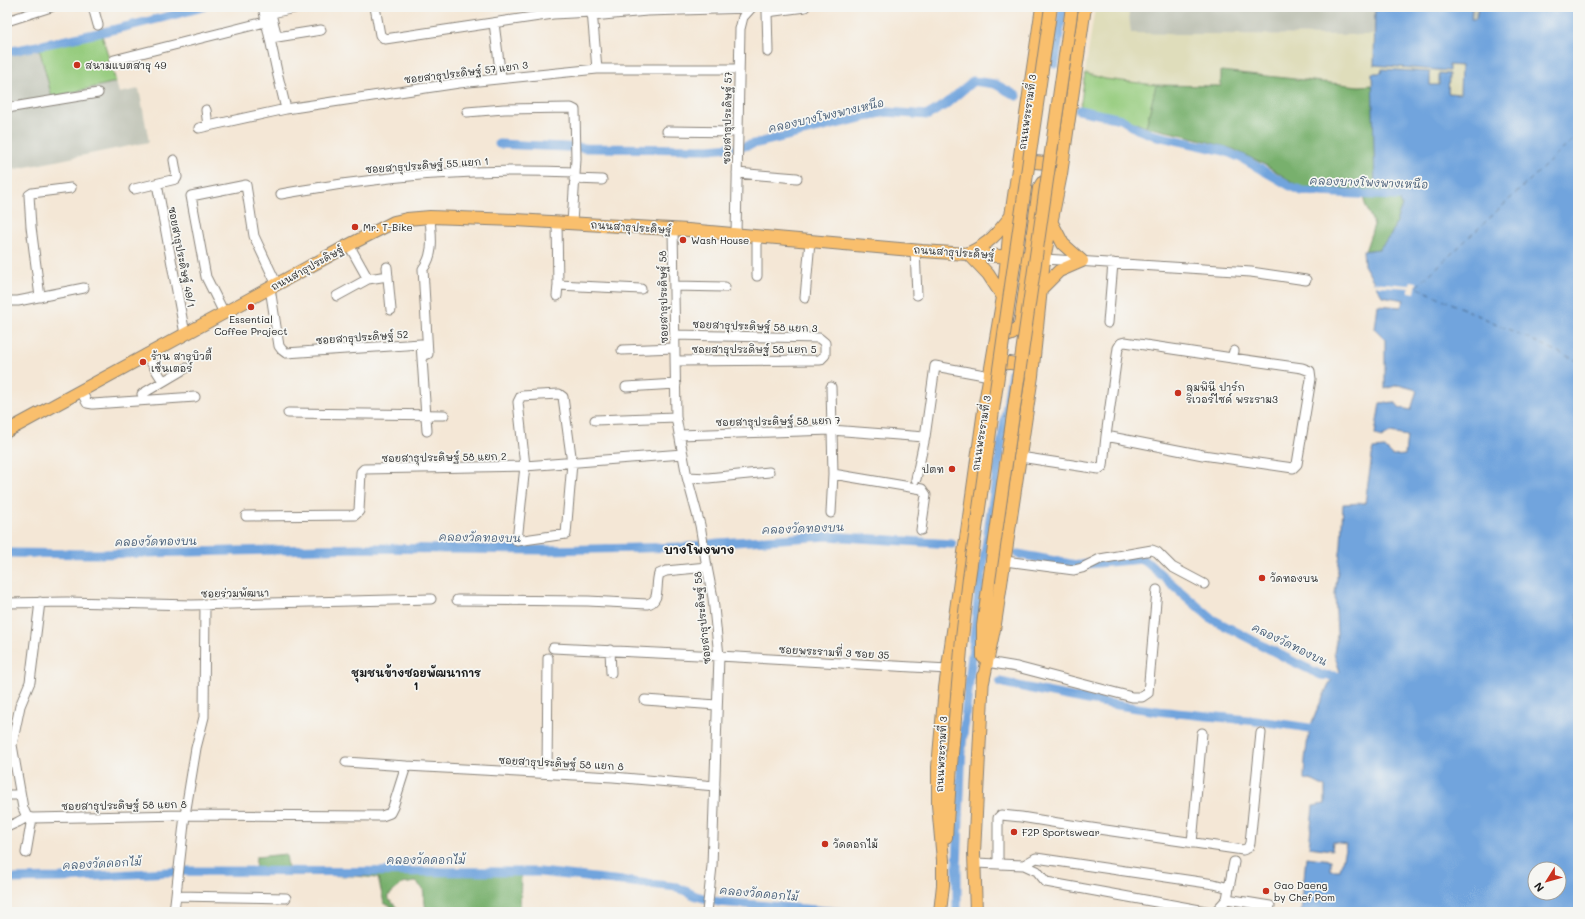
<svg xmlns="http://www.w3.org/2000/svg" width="1585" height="919" font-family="Mali,'Playpen Sans Thai',sans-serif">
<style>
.built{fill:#dfddbb}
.industrial{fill:#c3c6b9}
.green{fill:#96cc7e;stroke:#59744d}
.forest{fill:#78b06d;stroke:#4a6644}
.water{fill:#71a4dd;stroke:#46607c;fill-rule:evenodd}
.pier{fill:#f4e7d6}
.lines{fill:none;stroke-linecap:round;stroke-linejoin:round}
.canal{stroke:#71a4dd;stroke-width:9}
.ferry{stroke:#425973;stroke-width:1;stroke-dasharray:5 4;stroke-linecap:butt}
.minor-casing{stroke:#888279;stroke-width:11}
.major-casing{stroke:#888279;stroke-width:14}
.minor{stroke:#fff;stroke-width:9}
.major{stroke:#f9bf6d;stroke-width:12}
.major-bridge-casing{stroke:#888279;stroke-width:14;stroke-linecap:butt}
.major-bridge{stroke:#f9bf6d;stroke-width:12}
.poi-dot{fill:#c8321e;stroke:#f6f6f2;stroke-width:1.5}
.labels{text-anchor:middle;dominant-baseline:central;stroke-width:3.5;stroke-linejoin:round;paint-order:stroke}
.poi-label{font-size:10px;fill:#1c1c1c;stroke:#f6f6f2;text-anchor:start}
.street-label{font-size:10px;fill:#1c1c1c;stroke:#f6f6f2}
.water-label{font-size:11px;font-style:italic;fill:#425973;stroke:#f6f6f2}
.neighbourhood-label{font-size:11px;font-weight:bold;fill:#1c1c1c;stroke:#f6f6f2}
.quarter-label{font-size:12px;font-weight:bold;fill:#1c1c1c;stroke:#f6f6f2}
</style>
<rect width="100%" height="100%" fill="#f6f6f2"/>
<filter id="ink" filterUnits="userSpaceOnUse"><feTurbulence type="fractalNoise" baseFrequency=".025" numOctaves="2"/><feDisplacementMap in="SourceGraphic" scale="8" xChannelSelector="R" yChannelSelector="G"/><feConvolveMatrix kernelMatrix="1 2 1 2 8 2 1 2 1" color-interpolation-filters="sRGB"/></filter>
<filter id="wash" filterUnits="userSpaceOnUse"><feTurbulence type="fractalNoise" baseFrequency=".012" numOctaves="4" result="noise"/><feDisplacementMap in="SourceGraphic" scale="16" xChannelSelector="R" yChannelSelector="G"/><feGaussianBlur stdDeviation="0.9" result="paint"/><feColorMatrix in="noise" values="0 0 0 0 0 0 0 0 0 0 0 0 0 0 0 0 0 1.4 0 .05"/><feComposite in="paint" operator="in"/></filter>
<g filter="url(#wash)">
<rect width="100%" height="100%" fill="#f4e7d6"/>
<path class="built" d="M1095 7 1128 8 1131 32 1176 34 1375 35V65L1449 70V65L1462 66 1460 94 1448 93 1449 74 1439 85H1430V73L1382 70 1381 73H1373V85L1359 86 1221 71V86L1156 85 1105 79 1085 74Z"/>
<path class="industrial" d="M1109 7H1375V35L1176 34 1131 33 1128 8Z
M1472 7H1478L1477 19H1471Z
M39 48 52 97 116 82 119 93 139 89 149 142 11 170 7 122V54Z"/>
<path class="green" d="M102 35 116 82 52 97 39 48Z
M1085 73 1105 79 1156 85 1146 127 1123 118 1080 108Z"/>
<path class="forest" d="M1221 71 1359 86 1373 85 1375 183H1385L1396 188 1402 206 1391 235 1379 249 1365 251 1374 225 1365 204 1361 189 1302 188 1267 166 1233 149 1188 136 1146 127 1156 85 1221 86Z
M286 854 288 868 521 874 520 912 426 911 423 889 416 882 402 884 387 897 401 912 384 903 378 878 355 876 255 874 256 857Z"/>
<path class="water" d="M1375 7H1472L1471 19H1476L1478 7H1578V912H1301L1306 857 1331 860V870H1340L1346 844 1333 842 1332 850 1309 847 1313 806 1325 804V787L1313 781 1304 779C1305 745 1309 725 1324 695 1328 685 1331 678 1340 672L1334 653 1337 634 1335 594 1341 545 1343 504 1365 503 1373 449 1385 448 1393 456 1405 455 1407 436 1390 433 1381 438 1375 434 1380 403 1395 402 1400 408 1411 410 1417 390 1398 385 1385 389V339L1375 329 1378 305 1401 307 1404 300 1382 296 1364 265 1363 251 1379 249 1391 235 1402 206 1396 188 1385 183 1375 184 1372 73H1381L1382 69 1430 72V85H1439V73L1449 74 1448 93 1460 94 1461 66 1449 65V71L1374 65ZM1535 869H1559V893H1535Z"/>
<path class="pier" d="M1411 281 1417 282 1415 293 1409 292V288L1379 286 1373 284 1372 282 1410 285Z"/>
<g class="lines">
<path class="canal" d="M7 52C73 39 139 25 203 7
M1055 64 1063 7
M1079 110 1121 119 1137 129 1153 135 1225 151 1243 159 1292 187 1302 191 1411 197
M499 144 586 148 710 149 730 147
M745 146 886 112 928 115 945 105 973 81 995 84 1017 96
M7 553 98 554 362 548 547 550 687 547 718 543 828 536 952 544
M1018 554 1076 565 1143 559 1212 619 1294 662 1321 675 1346 677
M1000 682C1052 694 1105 704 1158 711 1212 717 1267 720 1321 730
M7 879 62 878 186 871 540 872 677 887 696 896 719 902 841 912
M957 912V867L962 745 979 593 1012 372"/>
<path class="ferry" d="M1578 135 1416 287 1578 361"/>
</g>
</g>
<g filter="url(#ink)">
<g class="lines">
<g class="minor-casing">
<path id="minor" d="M93 7 98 25
M263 7 278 76 286 109
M375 7 380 35 385 39 553 14 592 12
M767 7V12L805 7
M592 11 597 69
M767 12 768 52
M592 16 647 11 750 8
M7 21 51 7
M494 23 501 78
M277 37 272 18V13L299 7
M271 38 321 30
M114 60 265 22
M7 108 98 93
M206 110 208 126
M467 112 504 109 571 108 575 110 576 159 572 223
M199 128 286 109 459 83 597 69H739
M667 131 738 132
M737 173 797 178
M574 179 602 180
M157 184 185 334
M134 189 176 179 177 177 174 160
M281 194C304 190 327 186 350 183 425 172 500 169 575 172
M557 222 558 285 641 289
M673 229 676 417 687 477 700 525 707 567 713 598 719 656 712 866 707 912
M736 234 740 29 743 17 752 7
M349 245 368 279
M915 250 917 295
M1044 259 1251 272 1306 280
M387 267 391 310
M757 276V236
M674 286 725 287
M270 288 279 346 282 350 286 353 421 344 427 431
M337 296 368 279 388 276
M557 296 558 285
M40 297 31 227 29 195 32 193 71 188
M805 298 810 241
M7 301H18L84 288
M224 313 206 277 191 196 246 185 254 236 277 285
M1108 323 1113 263
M675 335 819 338 825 343V355L820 360 675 361
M622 350 675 348
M146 354 163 381
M428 354 423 269C435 253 431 236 430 217
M626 387 676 384
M831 387 833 474 831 513
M81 390 87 403 93 404 195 397
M142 394 186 368
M559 394 563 397 572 463 566 534 517 541 525 466 518 402 521 396Z
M288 413 444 415
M595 420 676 417
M679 435 831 430 925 437
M1106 436 1118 348 1121 343 1125 342 1232 358
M1020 457 1099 469 1103 466 1106 436 1203 455 1293 468 1297 464 1311 379 1310 371 1302 368 1232 358 1234 351
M833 474 922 489 926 495 921 530
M687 477 708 478 769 472
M916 479 925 437 935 366 990 376
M246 516 355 515 359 511 361 472 364 469 525 466 683 454
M1005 561 1074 570 1082 568 1100 559 1152 550 1157 552 1172 567 1204 584
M457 600 588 601 647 604C661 602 655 585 659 574L666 571 707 567
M40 602 30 682 20 706 12 745 23 808 27 817 32 818 185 815 382 816 390 813 393 807 406 766 613 777 715 786
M7 603 67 602 192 605 431 599
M553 648 719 656 948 669
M610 650 611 673
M987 662 1017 667 1132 697H1142L1148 693 1157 590
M645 700 717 705
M346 762 406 766
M547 773 548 658
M7 795H20
M7 827 18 822 27 817
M1192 843 1202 733
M26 853 32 818
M975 863 1024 865 1037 871 1046 882 1211 912
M998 864V818L1001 815 1021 817 1064 824 1243 850 1248 848 1250 843 1261 733
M1024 865 1036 858 1214 884 1229 888 1227 899 1215 912
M1229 888 1234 862
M176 896 286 898
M1227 899 1270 906
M174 912 185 815 196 748 204 717 205 604"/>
</g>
<g class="major-casing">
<path id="major" d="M1024 152 1034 162 1047 163 1058 157
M968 253 988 274 1003 297
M969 253C990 243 997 234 1011 216
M1040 290 1059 271 1082 261 1063 244 1051 221
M996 340 1012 334 1020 325 1039 188 1042 183 1053 177
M993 370C1003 360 1017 361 1028 371
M7 431 349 245 394 222 407 219 430 217 516 220 688 230 922 251 1044 259
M983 657V626L989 581
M983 682 995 624 1032 376 1044 259 1061 174 1085 7
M946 837 951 765
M940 912 943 885V860L938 805V767L945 688 985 403 1003 297 1011 216 1042 7
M976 912 974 853 983 676"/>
</g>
<use href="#minor" class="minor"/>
<use href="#major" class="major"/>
<g class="major-bridge-casing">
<path id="major-bridge" d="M989 581 1072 7
M951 765 962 638 969 578 1051 7"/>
</g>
<use href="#major-bridge" class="major-bridge"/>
</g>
</g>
<g class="poi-dot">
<circle cx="77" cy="65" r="4"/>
<circle cx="355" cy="227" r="4"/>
<circle cx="683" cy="240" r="4"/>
<circle cx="251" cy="307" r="4"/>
<circle cx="143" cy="362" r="4"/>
<circle cx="1178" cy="393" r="4"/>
<circle cx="952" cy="469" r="4"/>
<circle cx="1262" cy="578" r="4"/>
<circle cx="1014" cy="832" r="4"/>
<circle cx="825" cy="844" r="4"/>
<circle cx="1266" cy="891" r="4"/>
</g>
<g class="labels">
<g class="poi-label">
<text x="85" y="65">สนามแบตสาธุ 49</text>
<text x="363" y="227">Mr. T-Bike</text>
<text x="691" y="240">Wash House</text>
<text x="251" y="319" text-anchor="middle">Essential<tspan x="251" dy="12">Coffee Project</tspan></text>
<text x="151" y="356">ร้าน สาธุบิวตี้<tspan x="151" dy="12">เซ็นเตอร์</tspan></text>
<text x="1186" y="387">ลุมพินี ปาร์ก<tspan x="1186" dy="12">ริเวอร์ไซด์ พระราม3</tspan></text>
<text x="944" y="469" text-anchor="end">ปตท</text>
<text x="1270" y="578">วัดทองบน</text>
<text x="1022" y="832">F2P Sportswear</text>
<text x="833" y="844">วัดดอกไม้</text>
<text x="1274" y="885">Gao Daeng<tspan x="1274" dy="12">by Chef Pom</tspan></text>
</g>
<g class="street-label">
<text transform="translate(466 72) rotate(-7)">ซอยสาธุประดิษฐ์ 57 แยก 3</text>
<text transform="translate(1027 112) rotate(-82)">ถนนพระรามที่ 3</text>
<text transform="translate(727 118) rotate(-89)">ซอยสาธุประดิษฐ์ 57</text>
<text transform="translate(427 165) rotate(-4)">ซอยสาธุประดิษฐ์ 55 แยก 1</text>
<text transform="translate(631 227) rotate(4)">ถนนสาธุประดิษฐ์</text>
<text transform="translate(954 252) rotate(4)">ถนนสาธุประดิษฐ์</text>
<text transform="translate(182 257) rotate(79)">ซอยสาธุประดิษฐ์ 49/1</text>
<text transform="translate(307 268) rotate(-29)">ถนนสาธุประดิษฐ์</text>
<text transform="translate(663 297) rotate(-91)">ซอยสาธุประดิษฐ์ 58</text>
<text transform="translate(755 326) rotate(2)">ซอยสาธุประดิษฐ์ 58 แยก 3</text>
<text transform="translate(362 337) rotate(-4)">ซอยสาธุประดิษฐ์ 52</text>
<text x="754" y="349">ซอยสาธุประดิษฐ์ 58 แยก 5</text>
<text transform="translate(778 421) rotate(-1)">ซอยสาธุประดิษฐ์ 58 แยก 7</text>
<text transform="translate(981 433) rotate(-81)">ถนนพระรามที่ 3</text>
<text transform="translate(444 457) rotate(-1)">ซอยสาธุประดิษฐ์ 58 แยก 2</text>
<text transform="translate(235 593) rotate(-1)">ซอยร่วมพัฒนา</text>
<text transform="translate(702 618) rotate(-96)">ซอยสาธุประดิษฐ์ 58</text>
<text transform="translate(834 652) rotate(3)">ซอยพระรามที่ 3 ซอย 35</text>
<text transform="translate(941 754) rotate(-87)">ถนนพระรามที่ 3</text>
<text transform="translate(561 763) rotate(3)">ซอยสาธุประดิษฐ์ 58 แยก 8</text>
<text transform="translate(124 805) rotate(-1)">ซอยสาธุประดิษฐ์ 58 แยก 8</text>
</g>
<g class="water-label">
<text transform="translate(826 115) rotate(-13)">คลองบางโพงพางเหนือ</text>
<text transform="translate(1369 182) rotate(2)">คลองบางโพงพางเหนือ</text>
<text transform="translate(803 528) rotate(-2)">คลองวัดทองบน</text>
<text transform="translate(480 537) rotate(1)">คลองวัดทองบน</text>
<text transform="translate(156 541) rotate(-1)">คลองวัดทองบน</text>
<text transform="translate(1290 644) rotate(26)">คลองวัดทองบน</text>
<text x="426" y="859">คลองวัดดอกไม้</text>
<text transform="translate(102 863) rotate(-3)">คลองวัดดอกไม้</text>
<text transform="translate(759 893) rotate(5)">คลองวัดดอกไม้</text>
</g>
<g class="neighbourhood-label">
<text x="416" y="672">ชุมชนข้างซอยพัฒนาการ<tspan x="416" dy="13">1</tspan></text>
</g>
<g class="quarter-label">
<text x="699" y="549">บางโพงพาง</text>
</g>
</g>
<rect width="1585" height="919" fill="none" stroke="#f6f6f2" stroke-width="24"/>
<g transform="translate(1547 881) rotate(233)"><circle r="19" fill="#f6f6f2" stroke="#9f9f9c"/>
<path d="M0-3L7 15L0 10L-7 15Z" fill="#c8321e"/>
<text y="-6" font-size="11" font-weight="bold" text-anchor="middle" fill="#1c1c1c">N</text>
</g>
</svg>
